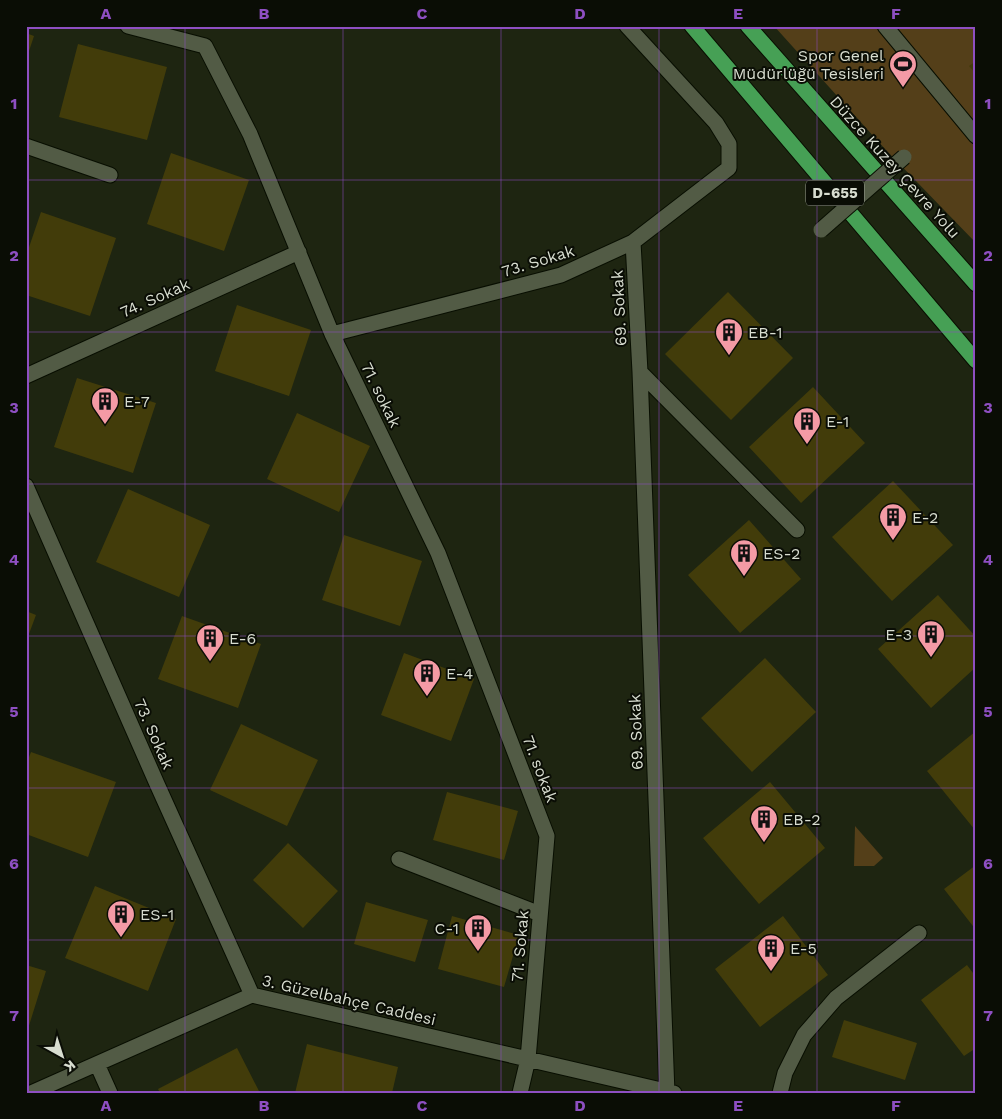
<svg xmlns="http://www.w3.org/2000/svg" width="1002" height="1119" font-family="'Work Sans',sans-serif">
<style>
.green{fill:#543f19}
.building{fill:#423c0a}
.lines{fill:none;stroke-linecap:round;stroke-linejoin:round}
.minor-casing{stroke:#080e01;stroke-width:17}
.highway-casing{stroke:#080e01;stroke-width:17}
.minor{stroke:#525b45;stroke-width:15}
.highway{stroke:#46a055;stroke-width:15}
.minor-bridge-casing{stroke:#080e01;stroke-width:17;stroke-linecap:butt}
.minor-bridge{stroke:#525b45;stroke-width:15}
.grid{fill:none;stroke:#8e4fc2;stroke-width:1;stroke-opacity:0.55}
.labels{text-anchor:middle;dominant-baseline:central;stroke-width:4;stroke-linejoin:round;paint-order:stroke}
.shield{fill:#0a0d05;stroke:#9a9f93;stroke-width:1}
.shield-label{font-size:15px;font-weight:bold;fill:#d8ddd0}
.poi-label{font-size:16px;fill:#d8ddd0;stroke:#0a0d05;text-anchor:start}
.street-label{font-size:16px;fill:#d8ddd0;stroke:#0a0d05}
.neatline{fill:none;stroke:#8e4fc2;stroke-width:2}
.grid-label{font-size:16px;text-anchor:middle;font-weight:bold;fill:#8e4fc2}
</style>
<rect width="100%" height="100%" fill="#1e2511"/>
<path class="green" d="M774 26H976V243L885 149Z
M855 826 883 858 874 866H854Z"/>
<path class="building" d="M26 33 34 36 27 57H26Z
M78 44 167 67 147 140 59 117Z
M976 61V74L969 66Z
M171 153 249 180 224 251 147 224Z
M41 212 116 238 90 316 26 295V256Z
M728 292 793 358 731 420 665 354Z
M237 305 311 330 289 396 215 371Z
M77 378 156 403 133 473 54 447Z
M813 387 865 443 801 503 749 447Z
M297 413 370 446 339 512 267 479Z
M893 481 953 545 892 601 832 537Z
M128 489 210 525 179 597 96 562Z
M749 520 801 579 740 633 688 575Z
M344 535 422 561 400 626 322 600Z
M938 595 976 637V667L931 708 878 649Z
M26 611 36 615 26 642Z
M182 616 261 644 238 708 158 679Z
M404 653 474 679 451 741 381 715Z
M765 658 816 712 752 772 701 718Z
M241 724 318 760 287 826 210 790Z
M976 731V829L975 830 927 771Z
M31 752 116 782 88 857 26 834V765Z
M770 782 825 848 759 904 703 838Z
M447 792 518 811 504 860 433 840Z
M288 843 338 891 303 928 253 880Z
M976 865V930L944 889Z
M95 886 176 919 148 991 65 958Z
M366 902 428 920 415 962 354 944Z
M452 916 519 935 504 987 438 969Z
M783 916 828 975 760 1027 715 969Z
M26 965 46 971 27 1032 26 1031Z
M967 965 976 977V1048L964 1056 921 1000Z
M844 1020 917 1043 905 1080 832 1057Z
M307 1044 398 1067 392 1093H295Z
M237 1048 260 1093H160L158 1089Z"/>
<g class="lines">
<g class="minor-casing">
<path id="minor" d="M128 26 205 46 250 134 332 334 438 553 547 836 528 1059 520 1093
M885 26 976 136
M26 146 110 175
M633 242 640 372 667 1093
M332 334 561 275 633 242 729 168V144L716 123 627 26
M640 372 797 530
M26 376 299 252
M26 486 157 784 252 995
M399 859 540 914
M97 1064 110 1093
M31 1093 252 995 674 1093
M780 1093 785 1073 804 1035 836 998 919 933"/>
</g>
<g class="highway-casing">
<path id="highway" d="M692 26 976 361
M748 26 976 284"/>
</g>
<use href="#minor" class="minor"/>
<use href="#highway" class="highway"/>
<g class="minor-bridge-casing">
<path id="minor-bridge" d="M821 230 904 157"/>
</g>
<use href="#minor-bridge" class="minor-bridge"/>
</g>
<path class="grid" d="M185 26V1093M343 26V1093M501 26V1093M659 26V1093M817 26V1093M26 180H976M26 332H976M26 484H976M26 636H976M26 788H976M26 940H976"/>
<defs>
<g id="stadium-pin" transform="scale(1.4375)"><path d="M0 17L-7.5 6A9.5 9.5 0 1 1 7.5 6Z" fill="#f49aa5" stroke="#0a0d05"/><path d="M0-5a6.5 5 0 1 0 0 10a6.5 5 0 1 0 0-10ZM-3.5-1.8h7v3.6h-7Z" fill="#111"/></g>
<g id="building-pin" transform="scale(1.4375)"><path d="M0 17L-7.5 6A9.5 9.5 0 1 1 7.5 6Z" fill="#f49aa5" stroke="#0a0d05"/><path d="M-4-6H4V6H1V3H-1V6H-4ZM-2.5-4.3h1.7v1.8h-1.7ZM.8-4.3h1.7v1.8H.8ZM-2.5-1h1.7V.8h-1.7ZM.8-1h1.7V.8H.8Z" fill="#111"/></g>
</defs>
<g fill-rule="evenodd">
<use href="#stadium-pin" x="903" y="64"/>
<use href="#building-pin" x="729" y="332"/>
<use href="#building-pin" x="105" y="401"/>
<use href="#building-pin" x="807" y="421"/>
<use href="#building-pin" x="893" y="517"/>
<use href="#building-pin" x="744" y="553"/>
<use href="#building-pin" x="931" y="634"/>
<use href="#building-pin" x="210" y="638"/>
<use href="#building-pin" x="427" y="673"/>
<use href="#building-pin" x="764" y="819"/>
<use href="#building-pin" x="121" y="914"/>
<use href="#building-pin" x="478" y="928"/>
<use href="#building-pin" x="771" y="948"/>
</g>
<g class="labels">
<rect class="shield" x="806" y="180.5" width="58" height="25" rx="4"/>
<g class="shield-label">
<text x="835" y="193">D-655</text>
</g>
<g class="poi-label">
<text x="884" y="55" text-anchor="end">Spor Genel<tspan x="884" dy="18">Müdürlüğü Tesisleri</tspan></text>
<text x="748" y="332">EB-1</text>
<text x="124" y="401">E-7</text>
<text x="826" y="421">E-1</text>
<text x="912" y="517">E-2</text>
<text x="763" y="553">ES-2</text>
<text x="912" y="634" text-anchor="end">E-3</text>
<text x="229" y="638">E-6</text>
<text x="446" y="673">E-4</text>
<text x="783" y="819">EB-2</text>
<text x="140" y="914">ES-1</text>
<text x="459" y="928" text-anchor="end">C-1</text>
<text x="790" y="948">E-5</text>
</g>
<g class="street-label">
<text transform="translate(895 167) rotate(48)">Düzce Kuzey Çevre Yolu</text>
<text transform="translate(538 261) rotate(-17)">73. Sokak</text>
<text transform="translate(155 298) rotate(-24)">74. Sokak</text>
<text transform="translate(619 308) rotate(-93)">69. Sokak</text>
<text transform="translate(381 395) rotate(64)">71. sokak</text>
<text transform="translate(636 732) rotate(-92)">69. Sokak</text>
<text transform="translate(154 734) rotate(66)">73. Sokak</text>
<text transform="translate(540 769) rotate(69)">71. sokak</text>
<text transform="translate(520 946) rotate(-85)">71. Sokak</text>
<text transform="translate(349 1000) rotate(13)">3. Güzelbahçe Caddesi</text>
</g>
</g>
<rect width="1002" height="1119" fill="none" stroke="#0a0d05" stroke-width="55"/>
<g transform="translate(62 1056) rotate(141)" stroke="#0a0d05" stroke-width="4" paint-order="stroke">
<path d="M0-4L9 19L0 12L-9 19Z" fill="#d8ddd0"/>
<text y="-8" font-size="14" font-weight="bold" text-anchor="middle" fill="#d8ddd0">K</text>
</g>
<rect x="28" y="28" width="946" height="1064" class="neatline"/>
<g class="grid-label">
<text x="106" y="19">A</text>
<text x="264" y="19">B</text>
<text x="422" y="19">C</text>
<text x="580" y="19">D</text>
<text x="738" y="19">E</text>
<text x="896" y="19">F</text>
<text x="14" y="109">1</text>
<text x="988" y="109">1</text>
<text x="14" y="261">2</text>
<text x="988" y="261">2</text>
<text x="14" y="413">3</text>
<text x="988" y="413">3</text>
<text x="14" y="565">4</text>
<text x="988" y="565">4</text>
<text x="14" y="717">5</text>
<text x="988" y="717">5</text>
<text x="14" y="869">6</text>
<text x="988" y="869">6</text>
<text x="14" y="1021">7</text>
<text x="988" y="1021">7</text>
<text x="106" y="1111">A</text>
<text x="264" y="1111">B</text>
<text x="422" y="1111">C</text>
<text x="580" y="1111">D</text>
<text x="738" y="1111">E</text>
<text x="896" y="1111">F</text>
</g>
</svg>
